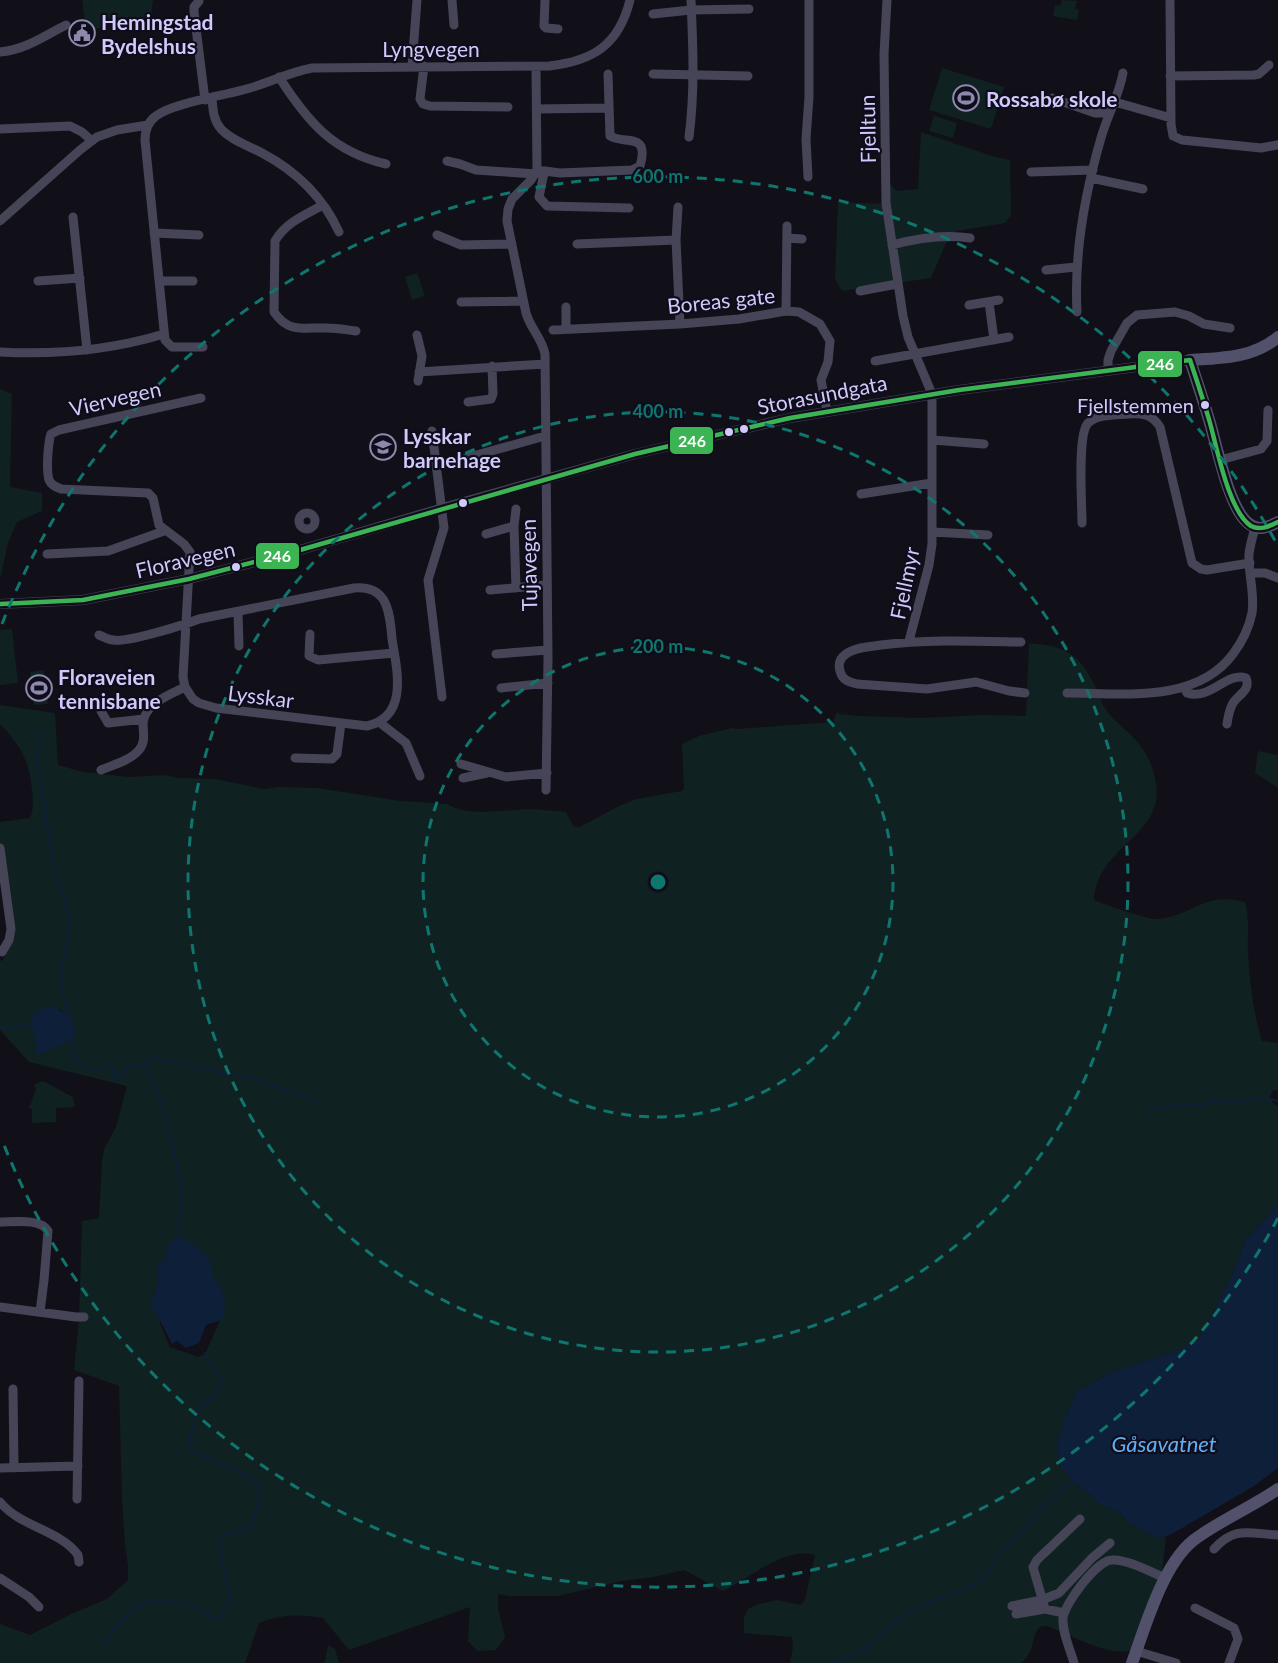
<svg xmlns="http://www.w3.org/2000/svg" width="1278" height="1663" font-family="Lato,sans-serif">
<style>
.green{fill:#102122;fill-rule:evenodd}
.water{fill:#0e1f3a}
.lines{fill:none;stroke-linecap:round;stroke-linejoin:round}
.stream{stroke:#0e1f3a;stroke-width:2}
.minor{stroke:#464558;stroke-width:9}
.tertiary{stroke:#464558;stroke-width:10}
.secondary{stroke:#52516b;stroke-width:12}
.bus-1-casing{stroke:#0f0c1b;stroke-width:9}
.bus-1{stroke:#3cb454;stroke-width:4.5}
.ring{fill:none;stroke:#0f766e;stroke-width:3;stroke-dasharray:10 8}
.bus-dot{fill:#d0cafb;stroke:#0f0c1b;stroke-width:2}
.labels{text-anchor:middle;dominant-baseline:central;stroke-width:4.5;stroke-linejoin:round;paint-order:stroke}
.bus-label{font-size:20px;fill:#d0cafb;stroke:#0f0c1b;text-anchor:end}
.poi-label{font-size:21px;font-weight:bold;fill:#d0cafb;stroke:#0f0c1b;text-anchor:start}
.street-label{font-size:21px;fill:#d0cafb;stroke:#0f0c1b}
.water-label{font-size:22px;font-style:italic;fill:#5faff4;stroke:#0f0c1b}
.centre{fill:#0f766e;stroke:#0f0c1b;stroke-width:3}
.ring-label{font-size:18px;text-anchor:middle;font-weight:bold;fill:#0f766e;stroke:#0f0c1b;stroke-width:4.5;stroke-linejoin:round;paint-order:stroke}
.line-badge{stroke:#0f0c1b;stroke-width:2}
.badge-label{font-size:16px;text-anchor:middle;font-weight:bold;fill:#fff}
</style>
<rect width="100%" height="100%" fill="#111018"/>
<path class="green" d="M82 0H153L151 17 112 23 94 30 86 28Z
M1062 0 1077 1 1075 9 1079 10 1077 20 1053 16 1055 5 1060 6Z
M942 68 1004 87 991 129 929 110Z
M934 116 957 123 953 138 929 131Z
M921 132 995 157 1010 160 1011 215 1005 223 956 231 946 243 931 278 842 291 835 279 838 202 887 204 886 181 897 191 918 189Z
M417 273 425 296 412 300 405 277Z
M0 389 12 394 10 487 42 493V511L17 522 8 543 0 579Z
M12 629 18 683 0 685V630Z
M1029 643C1066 646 1080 654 1096 688 1099 694 1101 700 1103 705 1116 727 1138 734 1150 762 1180 837 1099 837 1094 900 1106 905 1148 920 1158 919 1194 915 1204 891 1245 902 1250 920 1247 935 1248 953 1250 983 1253 1012 1262 1041L1278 1043V1090H1273L1270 1097 1273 1103 1278 1106V1204L1244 1242 1236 1266 1202 1334 1198 1340 1174 1352 1109 1373 1077 1392 1066 1415 1069 1475 1072 1481 1093 1497 1097 1503 1120 1513 1130 1524 1159 1538 1166 1536 1162 1573 1138 1649C1110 1659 1074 1636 1047 1626L1040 1627C1029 1638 1038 1648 1021 1663H790L793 1647 792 1637 744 1633V1617L748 1609 756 1605 777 1600 801 1605 805 1599 815 1555C785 1546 749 1579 723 1591L684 1570 653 1577 622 1581 558 1596H509L498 1594V1609L505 1637 496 1650 477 1651 468 1641 470 1607 349 1650 323 1618C300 1614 281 1614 259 1623L245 1663H0V1624L30 1635 71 1614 107 1599 128 1580V1566L125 1545 122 1499 119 1386 74 1370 79 1319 82 1221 99 1218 102 1162 104 1149 116 1127 127 1086 29 1062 0 1030V961L3 960 9 944 0 880V822L30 818C34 808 33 801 32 790 29 760 21 746 0 724V705L55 713 58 765 83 772 128 777 164 775 180 778 215 779 264 789 280 787 317 788 400 801 448 804C464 817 508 810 527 809 540 809 553 811 566 812L573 826 580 827 617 807 636 799 682 791 684 789 682 744 699 736 732 728 737 729 833 722 837 712 840 714 858 716 921 718 983 715 1026 716ZM59 1009 70 1016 73 1025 34 1053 36 1045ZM162 1308 223 1314 205 1354 198 1357 170 1347 160 1324Z
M44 670 48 704 34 705 30 672Z
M1258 751 1278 755V788L1255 773Z
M39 1082H45L73 1097 75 1107 56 1108V1122L32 1123V1109L29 1108 36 1089 34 1085Z
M328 1645 335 1649 339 1663H325Z"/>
<path class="water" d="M52 1006 70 1016 76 1030 74 1036 60 1048 55 1046 42 1054 34 1053 36 1045 31 1017 39 1010Z
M1278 1204V1468L1254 1486 1170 1535 1159 1538 1130 1524 1120 1513 1097 1503 1093 1497 1072 1481 1069 1475 1061 1468 1057 1448 1059 1437 1066 1415 1077 1392 1109 1373 1174 1352 1198 1340 1202 1334 1236 1266 1244 1242Z
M182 1238C196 1247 214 1255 211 1273 222 1289 229 1301 222 1320L206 1325 199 1343 186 1348 177 1341 172 1344 161 1322 150 1307C151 1301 154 1298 155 1293 158 1284 158 1272 157 1263L165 1260 167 1248 173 1240Z"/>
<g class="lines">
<path class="stream" d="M43 731 37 756 54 871 71 920 60 980 67 1013
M0 1028 33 1026
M70 1041 75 1050 73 1055 83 1067 100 1069 109 1064 113 1069V1077L122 1076 129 1065 143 1064 148 1069 165 1113 182 1189 178 1241
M143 1064 150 1058 251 1078 318 1101
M1146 1109 1266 1098 1278 1101
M104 1643C114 1631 128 1610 143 1604 153 1600 185 1602 194 1606 204 1610 208 1618 219 1618L230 1599 222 1561 219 1537 253 1526 260 1491 252 1478 191 1450 190 1437 200 1406 213 1399 222 1380 205 1353
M832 1663 863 1651 894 1622 924 1604 956 1593 982 1581 998 1555 1025 1529 1032 1519 1045 1505 1072 1481"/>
<path class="minor" d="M452 0 454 25
M545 0 544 26 546 28 558 29
M887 0 884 54 886 203 903 316 908 337 932 394V544L929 565 909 641
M1170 0 1171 124 1173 136 1182 140 1261 148 1277 145
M199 1 194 7V12L205 100
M653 14 691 10 749 9
M0 52C25 50 44 36 66 25
M412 66 417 0
M424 66 420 99 423 104 430 106 508 107
M536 66 537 170 531 180 512 199 508 209 507 221 526 313C530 328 542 338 545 354L548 658 546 790
M653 74 748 76
M1170 76 1254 75 1259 74 1269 65
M279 77C308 122 333 152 386 164
M212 98C213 109 213 120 221 129 231 140 249 146 262 153 296 171 323 197 339 232
M1052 98 1095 113H1110
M1115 102 1171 118
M537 109 608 108
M0 129 70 126 82 132 92 141
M689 137C695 91 693 46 691 0
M447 161 460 164 476 170 536 174
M537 170 560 173 632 170 640 166C650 131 624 145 610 136L608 74
M1031 172 1093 170
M544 173 539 197 547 206 629 208
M808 177 806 139 809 97V0
M1091 178 1143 189
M323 205C305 215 286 222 275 241L274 312C289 334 304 327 327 328 337 328 347 330 356 331
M678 207 676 240 680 324
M73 217 87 350
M0 221 80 150 97 137 117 130 148 125
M154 233 199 235
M437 235 461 245 512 244
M787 238 802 239
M577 244 676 240
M892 245C918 238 943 234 970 238
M1046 270 1076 267
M38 281 80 278
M159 281H193
M860 291 897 284
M461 302 523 301
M989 302 994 340
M969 305 999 300
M566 307V329
M786 311 787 226
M1077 312C1074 255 1085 193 1101 138 1107 116 1119 96 1123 73
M553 330 680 324 739 319 786 311 799 312 820 324 830 341 828 362 821 380 827 411
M417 335 422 356 418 381
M203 347H172L165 340 145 140C145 130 149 121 156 116 172 103 228 95 250 88 271 82 290 72 312 68L549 66C593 61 619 45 630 0
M0 352C55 355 111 350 164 334
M875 361 1009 337
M1108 370V360L1111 351 1127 323 1137 315 1175 312 1189 316 1204 324 1230 328
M419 372 545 364
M468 402 491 399 493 394 492 366
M432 431 444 528 428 580 442 697
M932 440 984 444
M466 458 545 436
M1220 460 1261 449 1267 441 1268 410
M861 494 932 483
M516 509 514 526 516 588
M299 521a8 8 0 1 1 16 0a8 8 0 1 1-16 0Z
M1082 523C1082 504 1077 434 1088 423 1098 414 1115 415 1128 414 1142 413 1152 414 1160 427L1192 563 1201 569 1207 570 1250 563
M932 532 988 535
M486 534 514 526
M47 554 108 551 164 531
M1251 573H1265L1278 578
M490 590 546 585
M238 612 239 646
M310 634 309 656 318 660 394 653
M99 635C104 637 109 640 113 640 126 643 184 625 199 619L354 588C366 587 376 589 383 599 390 610 391 627 392 639 397 670 409 717 367 726L216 708 199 703 193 699 185 687 183 677 190 552 184 544 159 525 153 498 148 493 61 489C56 487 51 485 49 480 46 470 48 443 51 434L59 430 201 398
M1021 642C974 641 928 639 881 645 870 647 855 647 846 654 840 658 838 664 840 671 842 680 849 682 857 684L927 689 976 682 1009 691 1025 693
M496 654 548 650
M1184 687 1187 693C1210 701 1227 671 1246 678 1251 690 1239 694 1233 703 1229 710 1228 717 1227 724
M501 688 548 683
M1067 693C1122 693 1196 704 1233 654 1242 642 1249 628 1252 613 1255 593 1248 574 1249 554 1250 545 1253 536 1255 527
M101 711 108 723 144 719
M379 722 406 743 420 776
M295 758 332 759 337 754 341 723
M461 764 506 777 547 773
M101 770C113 765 131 760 139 750 146 742 143 732 143 723 144 704 171 694 185 687
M463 778 487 773
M0 848 11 929 9 940 2 952
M0 1222C13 1222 41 1218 48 1231L44 1280 40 1312
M0 1307 76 1317H84
M13 1389 14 1468
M0 1468 78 1466
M77 1499 79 1381
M0 1502C20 1527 60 1530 78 1555L79 1562
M1214 1549C1235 1525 1250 1534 1278 1535
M0 1578 29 1597 39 1607
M1012 1606 1042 1600 1059 1593 1092 1558 1110 1543
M1195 1608 1234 1628 1238 1639 1229 1663
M1045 1609 1033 1567 1037 1560 1080 1519
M1016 1614 1045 1609 1064 1613
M1136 1651 1176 1663
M1074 1663C1070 1649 1062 1632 1063 1618 1065 1603 1097 1560 1112 1560 1127 1559 1151 1572 1165 1578"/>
<path class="tertiary" d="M0 604 83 600 189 579 300 550 464 502 635 454 790 418 959 390 1190 360"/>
<path class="secondary" d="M1278 337C1253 358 1222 358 1190 360 1197 382 1204 402 1210 423 1217 447 1229 508 1248 523 1258 532 1268 527 1278 522
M1132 1663C1146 1625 1164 1559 1198 1537 1223 1519 1252 1507 1278 1489"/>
<g class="bus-1-casing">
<path id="bus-1" d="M0 604 83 600 189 579 300 550 635 454 790 418 959 390 1190 360C1197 381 1204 402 1210 423 1217 448 1229 512 1251 526 1260 531 1270 526 1278 522"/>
</g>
<use href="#bus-1" class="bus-1"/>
</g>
<g class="ring">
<circle cx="658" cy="882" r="235"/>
<circle cx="658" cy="882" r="470"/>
<path d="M1278 1218A705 705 0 0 1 2 1140M2 624A705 705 0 0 1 1278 546"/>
</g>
<defs>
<g id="civic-ring" transform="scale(1.35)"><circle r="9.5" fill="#0f0c1b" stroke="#8d89ac" stroke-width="1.5"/><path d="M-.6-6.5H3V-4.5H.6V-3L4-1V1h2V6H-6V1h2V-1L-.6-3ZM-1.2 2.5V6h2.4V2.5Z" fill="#8d89ac"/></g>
<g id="stadium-ring" transform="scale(1.35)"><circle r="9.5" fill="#0f0c1b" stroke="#8d89ac" stroke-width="1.5"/><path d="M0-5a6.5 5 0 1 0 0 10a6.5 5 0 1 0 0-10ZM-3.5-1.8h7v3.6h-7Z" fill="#8d89ac"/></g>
<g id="school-ring" transform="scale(1.35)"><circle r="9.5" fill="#0f0c1b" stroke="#8d89ac" stroke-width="1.5"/><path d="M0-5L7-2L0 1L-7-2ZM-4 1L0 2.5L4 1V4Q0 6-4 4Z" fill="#8d89ac"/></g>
</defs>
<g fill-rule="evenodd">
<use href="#civic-ring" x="82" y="33"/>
<use href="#stadium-ring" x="966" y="98"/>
<use href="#school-ring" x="383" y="447"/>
<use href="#stadium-ring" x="39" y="688"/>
</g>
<g class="bus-dot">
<circle cx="1205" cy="405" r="5"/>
<circle cx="744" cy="429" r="5"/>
<circle cx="729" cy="432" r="5"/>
<circle cx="463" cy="503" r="5"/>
<circle cx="236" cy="567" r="5"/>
</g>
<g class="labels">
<g class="bus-label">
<text x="1194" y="405">Fjellstemmen</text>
</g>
<g class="poi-label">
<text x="101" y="21">Hemingstad<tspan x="101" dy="24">Bydelshus</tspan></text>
<text x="986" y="98">Rossabø skole</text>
<text x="403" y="435">Lysskar<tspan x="403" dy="24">barnehage</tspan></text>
<text x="58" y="676">Floraveien<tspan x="58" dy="24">tennisbane</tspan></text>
</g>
<g class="street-label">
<text x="431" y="48">Lyngvegen</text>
<text transform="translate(867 129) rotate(-91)">Fjelltun</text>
<text transform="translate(721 300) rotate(-6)">Boreas gate</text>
<text transform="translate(822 394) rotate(-11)">Storasundgata</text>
<text transform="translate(115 398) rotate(-13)">Viervegen</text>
<text transform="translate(185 559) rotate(-13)">Floravegen</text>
<text transform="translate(528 565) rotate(-91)">Tujavegen</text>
<text transform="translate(904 583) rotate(-78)">Fjellmyr</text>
<text transform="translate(261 696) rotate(7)">Lysskar</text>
</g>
<g class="water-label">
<text x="1164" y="1443">Gåsavatnet</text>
</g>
</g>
<circle cx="658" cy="882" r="9" class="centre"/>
<g class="ring-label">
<text x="658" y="183">600 m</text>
<text x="658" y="418">400 m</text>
<text x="658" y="653">200 m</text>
</g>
<g class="line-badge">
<rect x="1137" y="350" width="46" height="28" rx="6" fill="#3cb454"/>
<rect x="669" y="426" width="45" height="29" rx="6" fill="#3cb454"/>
<rect x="255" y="542" width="45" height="28" rx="6" fill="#3cb454"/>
</g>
<g class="badge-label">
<text x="1160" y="370">246</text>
<text x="692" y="447">246</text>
<text x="277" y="562">246</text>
</g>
</svg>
